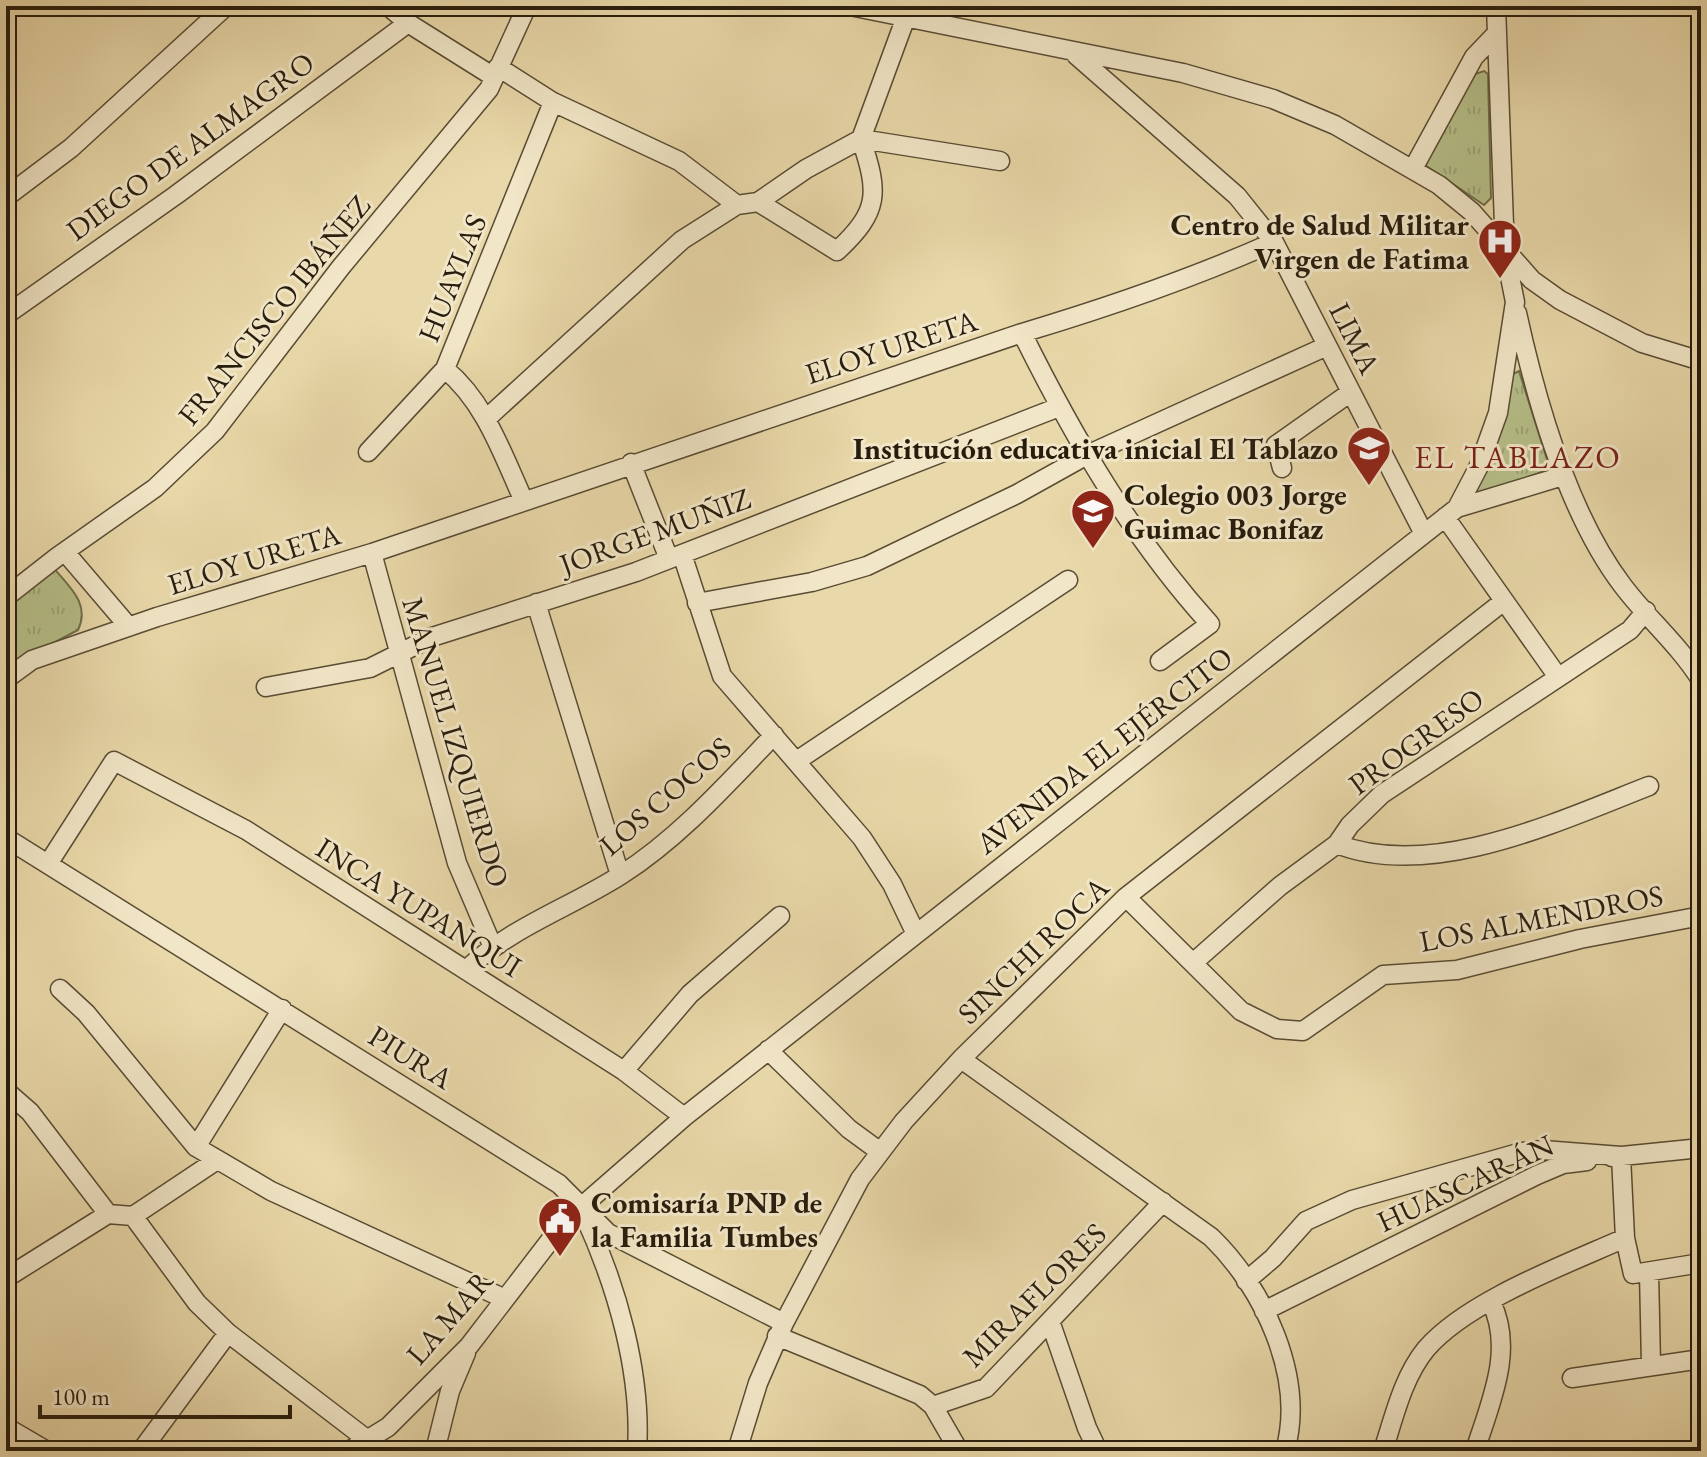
<svg xmlns="http://www.w3.org/2000/svg" width="1707" height="1457" font-family="'EB Garamond',serif">
<style>
.park{fill:url(#park-tufts);stroke:#6f6e4b;stroke-width:2}
.lines{fill:none;stroke-linecap:round;stroke-linejoin:round}
.street-casing{stroke:#584c34;stroke-width:21}
.street{stroke:#f1e6c7;stroke-width:18}
.labels{text-anchor:middle;dominant-baseline:central;stroke-width:6;stroke-linejoin:round;paint-order:stroke}
.street-label{font-size:30px;fill:#281d0d;stroke:#f1e6c7}
.poi-label{font-size:30px;font-weight:bold;fill:#281d0d;stroke:#f1e6c7;text-anchor:end}
.neighbourhood-label{font-size:32px;letter-spacing:2px;fill:#7a1f14;stroke:#f1e6c7}
</style>
<defs>
<pattern id="park-tufts" width="24" height="20" patternUnits="userSpaceOnUse" patternTransform="scale(2)"><rect width="24" height="20" fill="#b6bf89"/><path d="M3 7l-1-3M5 7V3M7 7l1-3M15 17l-1-3M17 17v-4M19 17l1-3" fill="none" stroke="#9ca475"/></pattern>
</defs>
<rect width="100%" height="100%" fill="#e9d8a9"/>
<filter id="stains"><feTurbulence type="fractalNoise" baseFrequency=".0025" numOctaves="4"/><feColorMatrix values="0 0 0 0 .2 0 0 0 0 .09 0 0 0 0 .02 0 0 0 .5 -.17"/></filter>
<radialGradient id="worn" r=".72"><stop offset=".6" stop-color="#630" stop-opacity="0"/><stop offset="1" stop-color="#630" stop-opacity=".3"/></radialGradient>
<path class="park" d="M1484 71 1488 74 1491 198 1484 205 1422 163 1475 74Z
M1519 371 1550 469 1476 496 1474 491 1499 437 1513 374Z
M52 566C68 586 91 603 78 630L6 668V602Z"/>
<g class="lines">
<g class="street-casing">
<path id="street" d="M388 6 408 23 494 77
M850 6 1183 73 1273 99 1335 125 1439 185 1472 212 1532 280 1560 300 1642 343 1701 361
M1076 55 1237 196 1274 242 1424 534
M498 67 553 102 679 161 737 205
M861 139 910 6
M1414 167 1474 57 1497 33
M6 197 71 148 226 6
M758 202 837 251C880 211 879 193 861 139
M1517 313C1536 400 1568 514 1623 586 1648 619 1679 645 1701 680
M6 315 176 195 408 23
M1022 333C1073 436 1132 538 1210 624L1160 661
M445 369C485 402 502 453 523 499
M486 419 682 240 737 205 758 202 806 169 861 139 1000 161
M368 452 445 369 553 102
M631 463 669 559
M1282 468 1276 445 1351 392
M1457 508 1563 476
M1445 517 1558 677
M65 552 129 627
M372 553 457 863 492 945
M682 554 722 676 862 838 892 884 916 934
M6 597 57 557 155 488 215 431 341 267 489 89 527 6
M536 603 620 875
M697 603 812 582 867 566 1017 494 1087 455 1327 346
M6 679 32 660 157 617 372 553 1022 333C1109 307 1191 279 1274 242
M266 687 370 668 432 637 636 572 1059 407
M798 760 1068 580
M6 838 559 1184 608 1233 784 1323
M1337 844C1432 881 1559 821 1649 786
M48 864 114 761 246 830 624 1071 684 1117
M1126 897 1241 1011 1277 1029 1303 1031 1383 975 1457 970 1580 939 1701 916
M1194 962 1280 886 1337 844 1350 825 1382 794 1630 630 1646 611
M466 970C511 927 569 908 621 875 679 838 727 784 774 735
M60 989 86 1013 196 1147 271 1191 505 1299
M768 1050 849 1129 879 1151
M961 1059 1211 1237C1263 1287 1306 1377 1285 1451
M624 1071 690 994 780 916
M6 1091 30 1112 108 1214
M196 1147 282 1009
M1612 1157 1701 1148
M133 1216 197 1303 228 1333 369 1441
M585 1217C617 1287 642 1373 637 1451
M1649 1272 1651 1365
M6 1278 108 1214 133 1216 217 1160
M1246 1281 1273 1258 1306 1221 1352 1200 1522 1152 1543 1150 1621 1156 1625 1238 1633 1274 1701 1263
M1264 1311 1537 1175 1563 1164 1587 1161
M1050 1321 1087 1428 1098 1451
M777 1336 920 1395 933 1406 959 1451
M1572 1378 1701 1359
M933 1406 986 1388 1163 1202
M6 1427 47 1451
M141 1451 228 1333
M349 1451 388 1427 469 1346 565 1221 684 1117 1457 508 1479 466 1498 413 1515 302 1505 252 1496 6
M435 1451 450 1391 466 1353
M737 1451 758 1383 784 1323 860 1179 904 1121 961 1059 1126 897 1504 601
M1383 1451C1394 1417 1403 1377 1426 1349 1467 1301 1567 1264 1625 1238
M1475 1451C1490 1403 1515 1350 1491 1302"/>
</g>
<use href="#street" class="street"/>
</g>
<defs>
<g id="hospital-pin" transform="scale(2.3)"><path d="M0 17L-7.5 6A9.5 9.5 0 1 1 7.5 6Z" fill="#8f2418" stroke="#f1e6c7"/><path d="M-5-5h3v3.5h4V-5h3V5h-3V1.5h-4V5h-3Z" fill="#fff"/></g>
<g id="school-pin" transform="scale(2.3)"><path d="M0 17L-7.5 6A9.5 9.5 0 1 1 7.5 6Z" fill="#8f2418" stroke="#f1e6c7"/><path d="M0-5L7-2L0 1L-7-2ZM-4 1L0 2.5L4 1V4Q0 6-4 4Z" fill="#fff"/></g>
<g id="civic-pin" transform="scale(2.3)"><path d="M0 17L-7.5 6A9.5 9.5 0 1 1 7.5 6Z" fill="#8f2418" stroke="#f1e6c7"/><path d="M-.6-6.5H3V-4.5H.6V-3L4-1V1h2V6H-6V1h2V-1L-.6-3ZM-1.2 2.5V6h2.4V2.5Z" fill="#fff"/></g>
</defs>
<g fill-rule="evenodd">
<use href="#hospital-pin" x="1500" y="241"/>
<use href="#school-pin" x="1369" y="448"/>
<use href="#school-pin" x="1093" y="511"/>
<use href="#civic-pin" x="560" y="1219"/>
</g>
<g class="labels">
<g class="street-label">
<text transform="translate(190 146) rotate(-36)">DIEGO DE ALMAGRO</text>
<text transform="translate(452 278) rotate(-68)">HUAYLAS</text>
<text transform="translate(274 310) rotate(-51)">FRANCISCO IBÁÑEZ</text>
<text transform="translate(1355 338) rotate(63)">LIMA</text>
<text transform="translate(891 347) rotate(-18)">ELOY URETA</text>
<text transform="translate(655 531) rotate(-20)">JORGE MUÑIZ</text>
<text transform="translate(254 559) rotate(-17)">ELOY URETA</text>
<text transform="translate(1416 741) rotate(-36)">PROGRESO</text>
<text transform="translate(456 742) rotate(73)">MANUEL IZQUIERDO</text>
<text transform="translate(1104 750) rotate(-38)">AVENIDA EL EJÉRCITO</text>
<text transform="translate(665 796) rotate(-41)">LOS COCOS</text>
<text transform="translate(419 907) rotate(32)">INCA YUPANQUI</text>
<text transform="translate(1541 918) rotate(-11)">LOS ALMENDROS</text>
<text transform="translate(1033 950) rotate(-44)">SINCHI ROCA</text>
<text transform="translate(411 1057) rotate(32)">PIURA</text>
<text transform="translate(1465 1183) rotate(-25)">HUASCARÁN</text>
<text transform="translate(1034 1295) rotate(-45)">MIRAFLORES</text>
<text transform="translate(449 1317) rotate(-49)">LA MAR</text>
</g>
<g class="poi-label">
<text x="1469" y="224">Centro de Salud Militar<tspan x="1469" dy="34">Virgen de Fatima</tspan></text>
<text x="1338" y="448">Institución educativa inicial El Tablazo</text>
<text x="1124" y="494" text-anchor="start">Colegio 003 Jorge<tspan x="1124" dy="34">Guimac Bonifaz</tspan></text>
<text x="591" y="1202" text-anchor="start">Comisaría PNP de<tspan x="591" dy="34">la Familia Tumbes</tspan></text>
</g>
<g class="neighbourhood-label">
<text x="1518" y="457">EL TABLAZO</text>
</g>
</g>
<rect width="1707" height="1457" fill="none" stroke="#e9d8a9" stroke-width="32"/>
<rect x="8" y="8" width="1691" height="1441" fill="none" stroke="#281d0d" stroke-width="4"/>
<rect x="16" y="16" width="1675" height="1425" fill="none" stroke="#281d0d" stroke-width="2"/>
<path d="M40 1405v12h250v-12" fill="none" stroke="#281d0d" stroke-width="4"/>
<text x="52" y="1405" font-size="24" fill="#281d0d" stroke="#f1e6c7" stroke-width="6" paint-order="stroke">100 m</text>
<rect width="100%" height="100%" filter="url(#stains)"/>
<rect width="100%" height="100%" fill="url(#worn)"/>
</svg>
